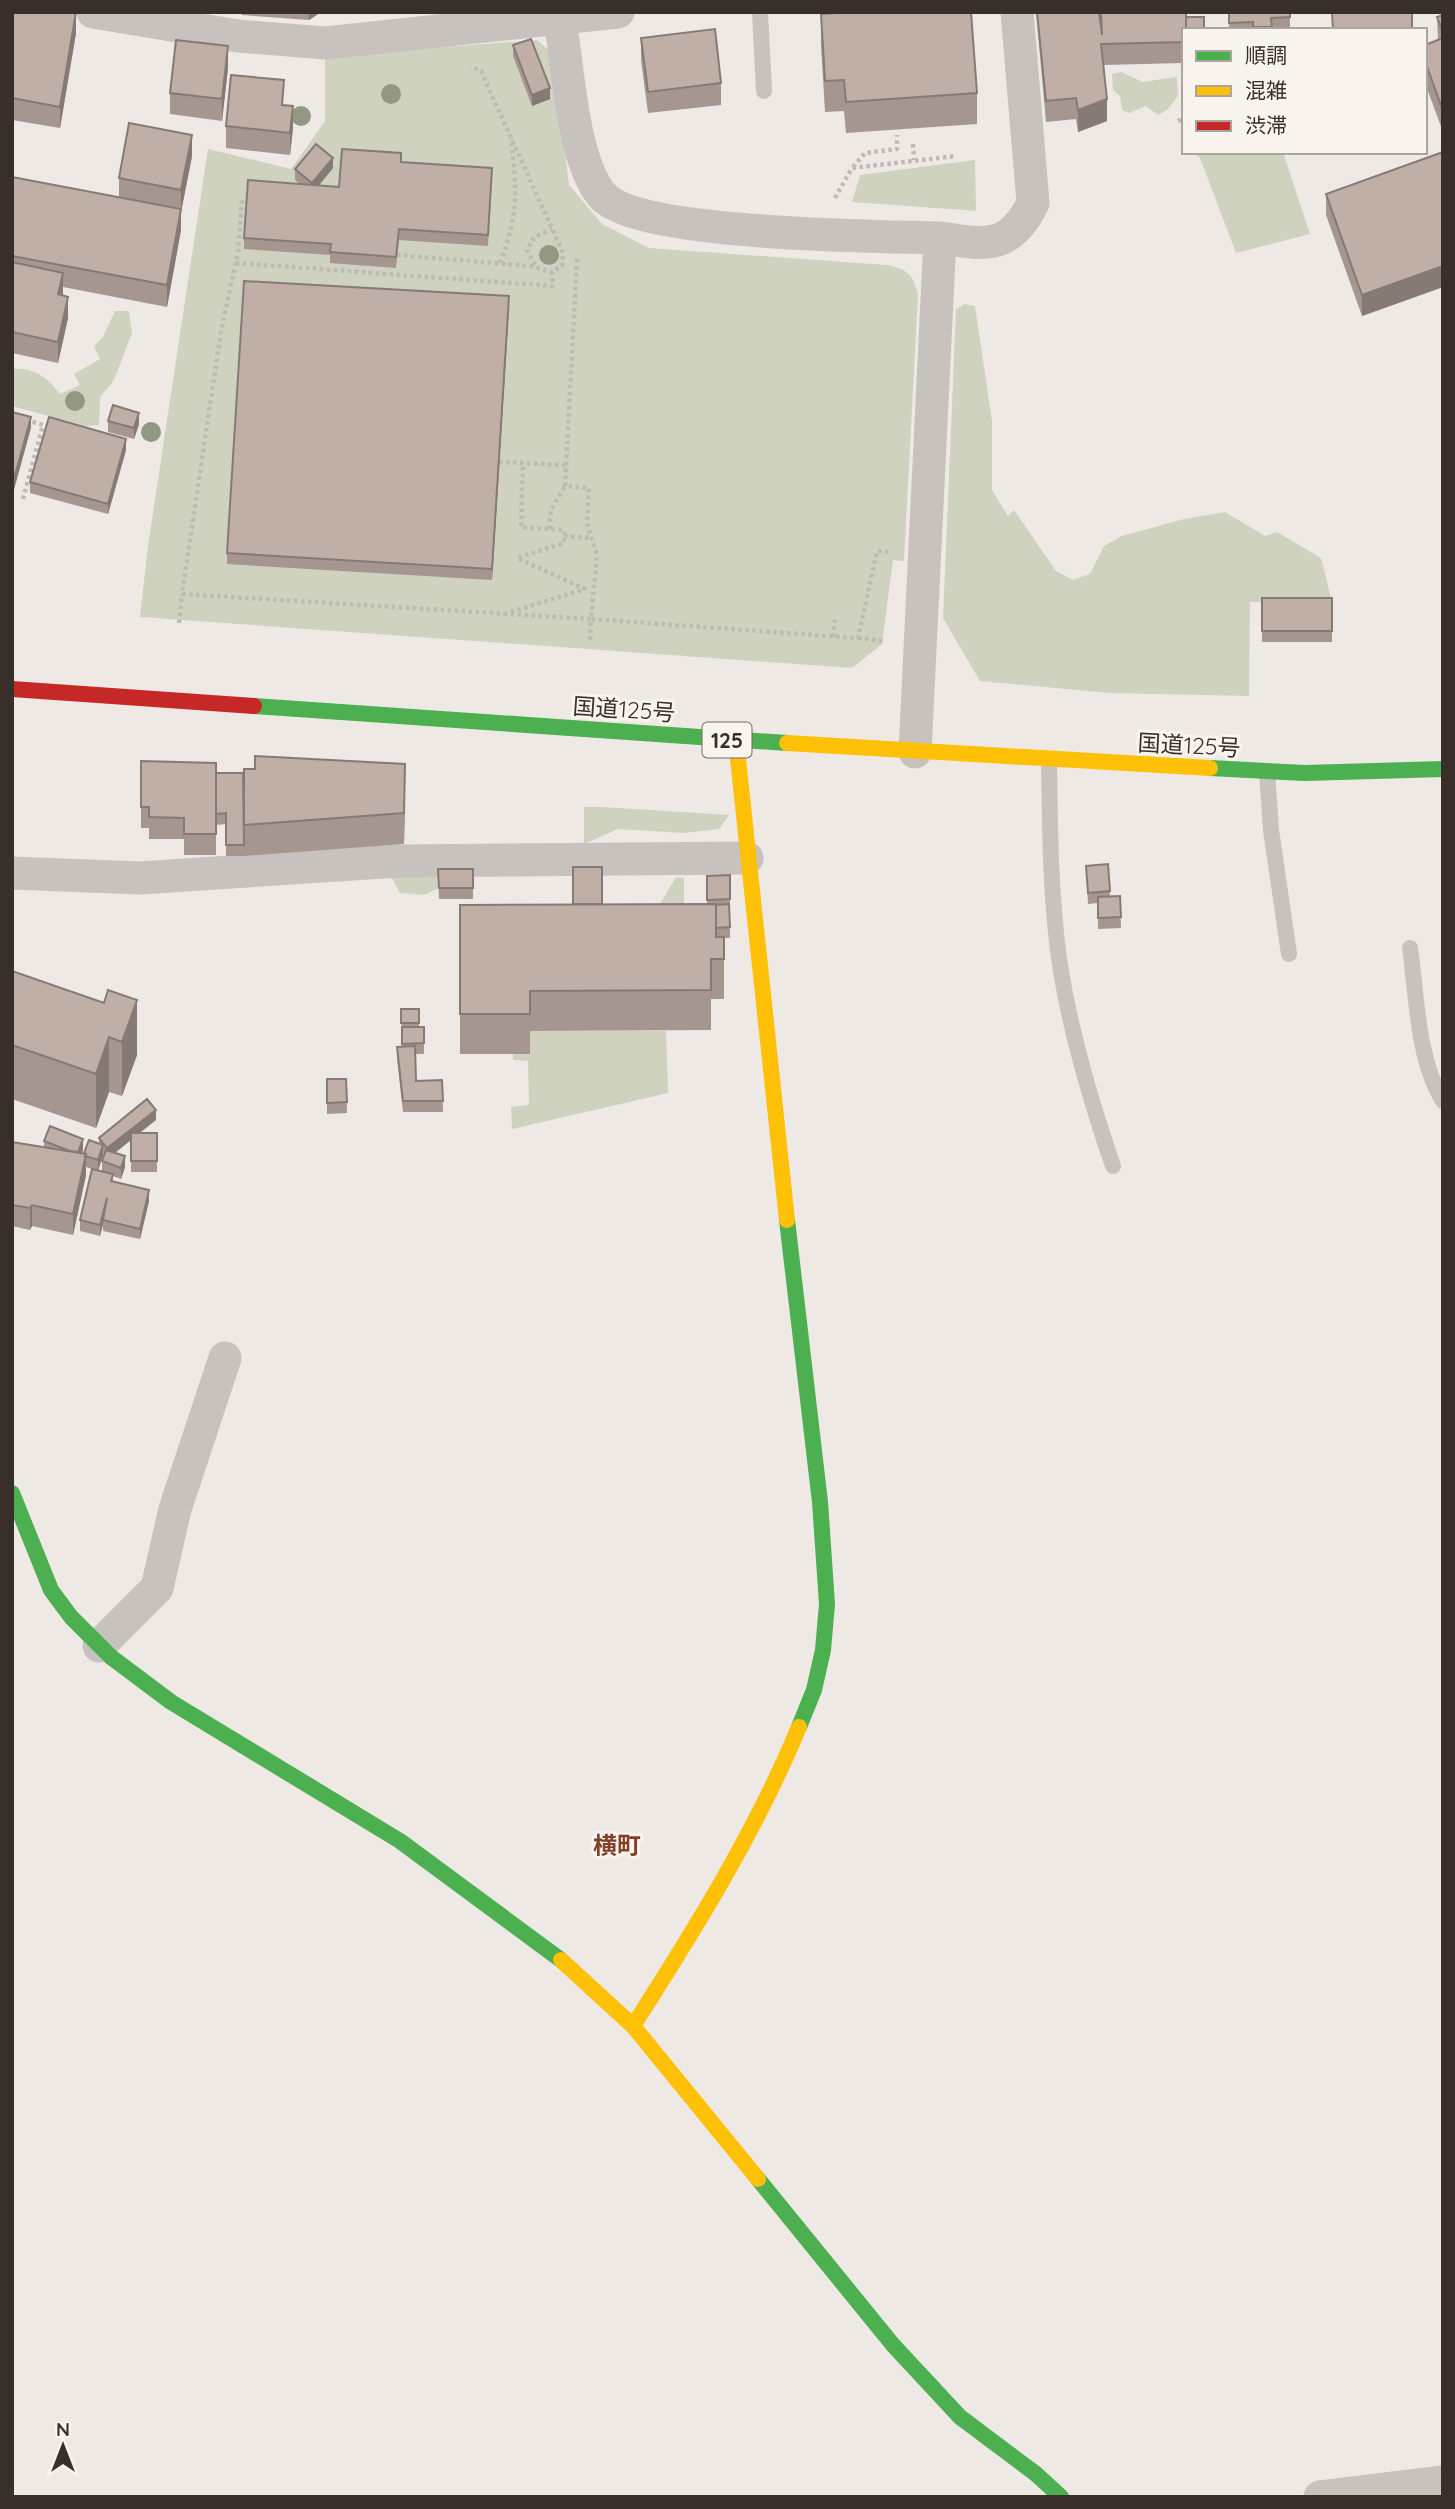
<svg xmlns="http://www.w3.org/2000/svg" width="1455" height="2509" font-family="Quicksand,'Noto Sans JP',sans-serif">
<style>
.green{fill:#cfd2bf}
.lines{fill:none;stroke-linecap:round;stroke-linejoin:round}
.path{stroke:#c0bab5;stroke-width:4.5;stroke-dasharray:3.5 3.5;stroke-linecap:butt}
.lane{stroke:#c7c2bd;stroke-width:16}
.street{stroke:#c7c2bd;stroke-width:33}
.fast{stroke:#4caf50;stroke-width:16}
.slow{stroke:#ffc107;stroke-width:16}
.jam{stroke:#c62828;stroke-width:16}
.tree{fill:#929881}
.wall{fill:#a59690;fill-rule:evenodd}
.shaded-wall{fill:#867a75}
.building{fill:#c0afa7;stroke:#867a75;stroke-width:2}
.labels{text-anchor:middle;dominant-baseline:central;stroke-width:6;stroke-linejoin:round;paint-order:stroke}
.shield{fill:#f9f4ed;stroke:#726a65;stroke-width:2}
.shield-label{font-size:21px;font-weight:bold;fill:#382f2b}
.street-label{font-size:23px;fill:#382f2b;stroke:#f9f4ed}
.neighbourhood-label{font-size:24px;font-weight:bold;fill:#81402a;stroke:#f9f4ed}
</style>
<rect width="100%" height="100%" fill="#eee9e4"/>
<path class="green" d="M537 40 553 54 569 185 602 224 649 248 887 265C907 269 913 274 918 294L904 561 893 560 882 644 852 668 140 617 148 546 208 149 291 169 325 121V56Z
M1121 72 1143 82 1177 77 1178 96 1167 110 1158 115 1146 106 1129 113 1122 110 1120 96 1113 90 1112 74Z
M1194 152H1283L1310 234 1236 253 1200 158Z
M975 160 976 211 852 202 860 175Z
M964 304 975 306 992 421V490L1008 516 1014 510 1056 571 1073 580 1090 574 1104 546 1122 536 1184 519 1225 512 1265 536 1277 532 1321 558 1332 602H1250L1249 696 1109 693 980 681 943 618 956 310Z
M115 311H129L132 333 114 380 100 397 99 425 85 426 12 406V369C34 367 48 378 60 394L80 385 74 374 100 359 94 346 103 337Z
M584 807H603L729 815 719 829 684 833 618 829 584 844Z
M438 852 441 887 424 895 400 893 390 875Z
M676 877 684 878V944L654 914Z
M530 1031H666L668 1093 512 1129 511 1107 529 1105 528 1061 513 1060V1054H530Z"/>
<g class="lines">
<path class="path" d="M1178 121 1184 118
M913 144 914 160
M853 167 865 153 897 149V135
M835 198 852 168 956 156
M242 200 238 252 221 331 182 594 591 619 590 641
M397 255 530 266 552 272
M577 259 565 486 589 488 587 524 597 555 591 619 858 638 877 551 889 552
M236 263 553 286 552 272 562 266 563 253 481 71 470 67
M500 263C519 212 517 191 511 138
M535 265 527 250 534 237 552 229
M499 462 567 465
M23 499 43 425 27 420
M549 529 551 510 565 486
M564 536 591 538
M504 614 585 589 517 558 564 543V530L521 527 523 463
M179 623 182 594
M833 637 835 618
M858 638 883 641"/>
<path class="lane" d="M760 12 764 91
M1049 760C1050 826 1050 893 1059 958 1069 1028 1090 1099 1113 1166
M1267 772 1271 830 1289 954
M1410 948C1417 997 1417 1059 1443 1101"/>
<path class="street" d="M93 12 238 36 325 43 618 12
M560 19C568 67 572 157 601 194 633 236 880 236 940 238L915 752
M940 238C986 245 1010 250 1033 203L1017 12
M12 873 140 878 399 861 747 858
M99 1646 157 1588 175 1509 225 1358
M1320 2497 1443 2482"/>
<path class="fast" d="M254 706 787 743
M1210 768 1305 773 1443 769
M787 1220 820 1502 827 1604 823 1650 814 1690 799 1727
M12 1493 51 1590 71 1617 111 1657 171 1702 400 1841 561 1960
M758 2179 893 2345 960 2417 1036 2474 1061 2497"/>
<path class="slow" d="M736 740 787 1220
M787 743 1210 768
M561 1960 633 2026 758 2179
M633 2026C695 1929 755 1833 799 1727"/>
<path class="jam" d="M12 689 254 706"/>
</g>
<g class="tree">
<circle cx="391" cy="94" r="10"/>
<circle cx="301" cy="116" r="10"/>
<circle cx="549" cy="255" r="10"/>
<circle cx="75" cy="401" r="10"/>
<circle cx="151" cy="432" r="10"/>
</g>
<path class="wall" d="M12 12 76 33 60 128 12 120Z
M240 12H321L309 20 242 15Z
M834 12H971L977 93V124L846 133 844 111 825 112 821 45V14H834Z
M1036 12H1099L1101 32 1184 30V101H1182V63L1104 65 1107 121 1078 132 1076 119 1046 122Z
M1229 12H1290V30H1229Z
M1443 15V132L1425 83V45L1438 40 1437 17Z
M641 38 721 83V105L648 113 641 60Z
M513 45 550 99 532 106 513 56Z
M228 68 222 121 170 114V93Z
M226 126 293 127 290 155 226 148Z
M1443 152V287L1362 316 1326 215V194Z
M192 156 181 212V230L167 307 63 287 62 295 68 318 58 363 12 353V177L119 197V178Z
M401 162 492 179 488 246 399 240 396 268 330 263V255L244 249V238L300 184 295 180V169L333 168 319 185 339 187Z
M509 307 492 580 227 564V553Z
M108 421 139 424 134 439 108 432Z
M126 450 108 514 30 493V482Z
M1262 598H1332V642H1262Z
M141 761 216 773H243L244 769 405 795 404 844 244 856H226V824L216 825V813V855H184V839H149V828H141Z
M1108 864 1110 896H1120L1121 928 1098 929V903L1088 904 1086 866Z
M438 869H473V899H439Z
M730 875V938H724V999H711V1030L530 1031V1054H460V905L707 904V876Z
M12 971 104 1003 137 1055 122 1096 109 1092 96 1128 12 1099Z
M401 1009H419V1027H424V1054H416V1081L442 1080 443 1112H403L397 1058V1047L402 1046Z
M327 1079H346L347 1113 327 1114Z
M156 1120 139 1133H157V1172H131V1140L115 1153 125 1167 121 1179 113 1176V1181L149 1201 140 1239 103 1231V1224L100 1236 80 1231V1220L92 1169 86 1167V1175L73 1235 32 1226 30 1230 12 1226V1142L44 1147V1141L83 1150 82 1153H84L99 1144V1138ZM103 1153 104 1155 102 1161V1171L98 1170Z"/>
<path class="shaded-wall" d="M76 12V33L60 128V107Z
M309 12H321L309 20Z
M228 46V68L222 121V99Z
M550 88V99L532 106V95Z
M1107 99V121L1078 132V110Z
M293 106V127L290 155V133Z
M192 135V156L181 212V230L167 307V285L181 209V190Z
M333 158V168L312 194V183Z
M1443 266V287L1362 316V295Z
M63 273V294L58 315V294Z
M509 296V307L492 580V569Z
M68 297V318L58 363V342Z
M139 413V424L134 439V428Z
M31 417V428L12 497V486Z
M126 439V450L108 514V504Z
M405 764V795L404 844V813Z
M137 1000V1055L122 1096V1042Z
M109 1037V1092L96 1128V1074Z
M156 1110V1120L107 1159V1148Z
M83 1139V1150L77 1165V1154Z
M103 1145V1156L98 1171V1160Z
M86 1154V1175L73 1235V1214Z
M125 1156V1167L121 1179V1168Z
M149 1190V1201L140 1239V1229Z
M107 1198 103 1224 100 1236V1225Z
M32 1205V1226L30 1230V1208Z"/>
<path class="building" d="M12 12H76L60 107 12 98Z
M836 12H971L977 93 846 102 844 80 825 81 821 14 836 13Z
M1037 12H1099L1102 35 1101 12H1186V30H1184V42L1101 44 1107 99 1078 110 1076 98 1046 101Z
M1229 12H1290V17L1271 18 1272 27H1253V22L1229 23Z
M1332 12H1412V30H1333Z
M1443 15V32L1437 17Z
M1186 17H1204V30H1186Z
M715 29 721 83 648 92 641 38Z
M1443 38V111L1425 61V45Z
M531 39 550 88 532 95 513 45Z
M176 40 228 46 222 99 170 93Z
M1182 62H1184V90H1182Z
M231 75 284 80 282 105 293 106 290 133 226 126Z
M129 123 192 135 181 190 119 178Z
M316 144 333 158 312 183 295 169Z
M342 149 401 153V162L492 168 488 235 399 229 396 257 330 252 331 244 244 238 248 180 339 187Z
M1443 152V266L1362 295 1326 194Z
M12 177 181 209 167 285 12 256Z
M12 262 63 273 58 294 68 297 58 342 12 332Z
M244 281 509 296 492 569 227 553Z
M113 405 139 413 134 428 108 421Z
M12 412 31 417 12 486Z
M49 417 126 439 108 504 30 482Z
M1262 598H1332V631H1262Z
M255 756 405 764 404 813 244 825V769H255Z
M141 761 216 763V834H184V818L149 817V807H141Z
M216 773H243L244 845H226V813L216 814Z
M1108 864 1110 891 1088 893 1086 866Z
M573 867H602V904H573Z
M438 869H473V888H439Z
M730 875V899L707 900V876Z
M1120 896 1121 917 1098 918V897Z
M716 904V937H724V959H711V990L530 991V1014H460V905Z
M729 904 730 927 716 928V905Z
M12 971 104 1003 108 990 137 1000 122 1042 109 1037 96 1074 12 1045Z
M401 1009H419V1023H401Z
M402 1027H424V1043L402 1044Z
M415 1046 416 1081 442 1080 443 1101H403L397 1047Z
M327 1079H346L347 1102 327 1103Z
M147 1099 156 1110 107 1148 99 1138Z
M50 1126 83 1139 78 1152 70 1151 44 1141Z
M131 1133H157V1161H131Z
M89 1140 103 1145 98 1160 85 1156 86 1154 84 1153Z
M12 1142 86 1154 73 1214 32 1205 30 1208 12 1205Z
M106 1150 125 1156 121 1168 102 1161Z
M92 1169 113 1174 111 1181 149 1190 140 1229 103 1220 107 1198 100 1225 80 1220Z"/>
<g class="labels">
<rect class="shield" x="702.5" y="722.5" width="49" height="35" rx="5"/>
<g class="shield-label">
<text x="727" y="740">125</text>
</g>
<g class="street-label">
<text transform="translate(624 709) rotate(4)">国道125号</text>
<text transform="translate(1189 745) rotate(3)">国道125号</text>
</g>
<g class="neighbourhood-label">
<text x="617" y="1845">横町</text>
</g>
</g>
<rect width="1455" height="2509" fill="none" stroke="#382f2b" stroke-width="28"/>
<rect x="1182" y="28" width="245" height="126" fill="#f9f4ed" stroke="#aca59f" stroke-width="2"/>
<rect x="1196" y="51" width="35" height="10" fill="#4caf50" stroke="#aca59f" stroke-width="2"/>
<text x="1245" y="63" font-size="21" fill="#382f2b">順調</text>
<rect x="1196" y="86" width="35" height="10" fill="#ffc107" stroke="#aca59f" stroke-width="2"/>
<text x="1245" y="98" font-size="21" fill="#382f2b">混雑</text>
<rect x="1196" y="121" width="35" height="10" fill="#c62828" stroke="#aca59f" stroke-width="2"/>
<text x="1245" y="133" font-size="21" fill="#382f2b">渋滞</text>
<g transform="translate(63 2446)" stroke="#f9f4ed" stroke-width="5" paint-order="stroke">
<path d="M0-5L12 26L0 18L-12 26Z" fill="#382f2b"/>
<text y="-10" font-size="19" font-weight="bold" text-anchor="middle" fill="#382f2b">N</text>
</g>
</svg>
